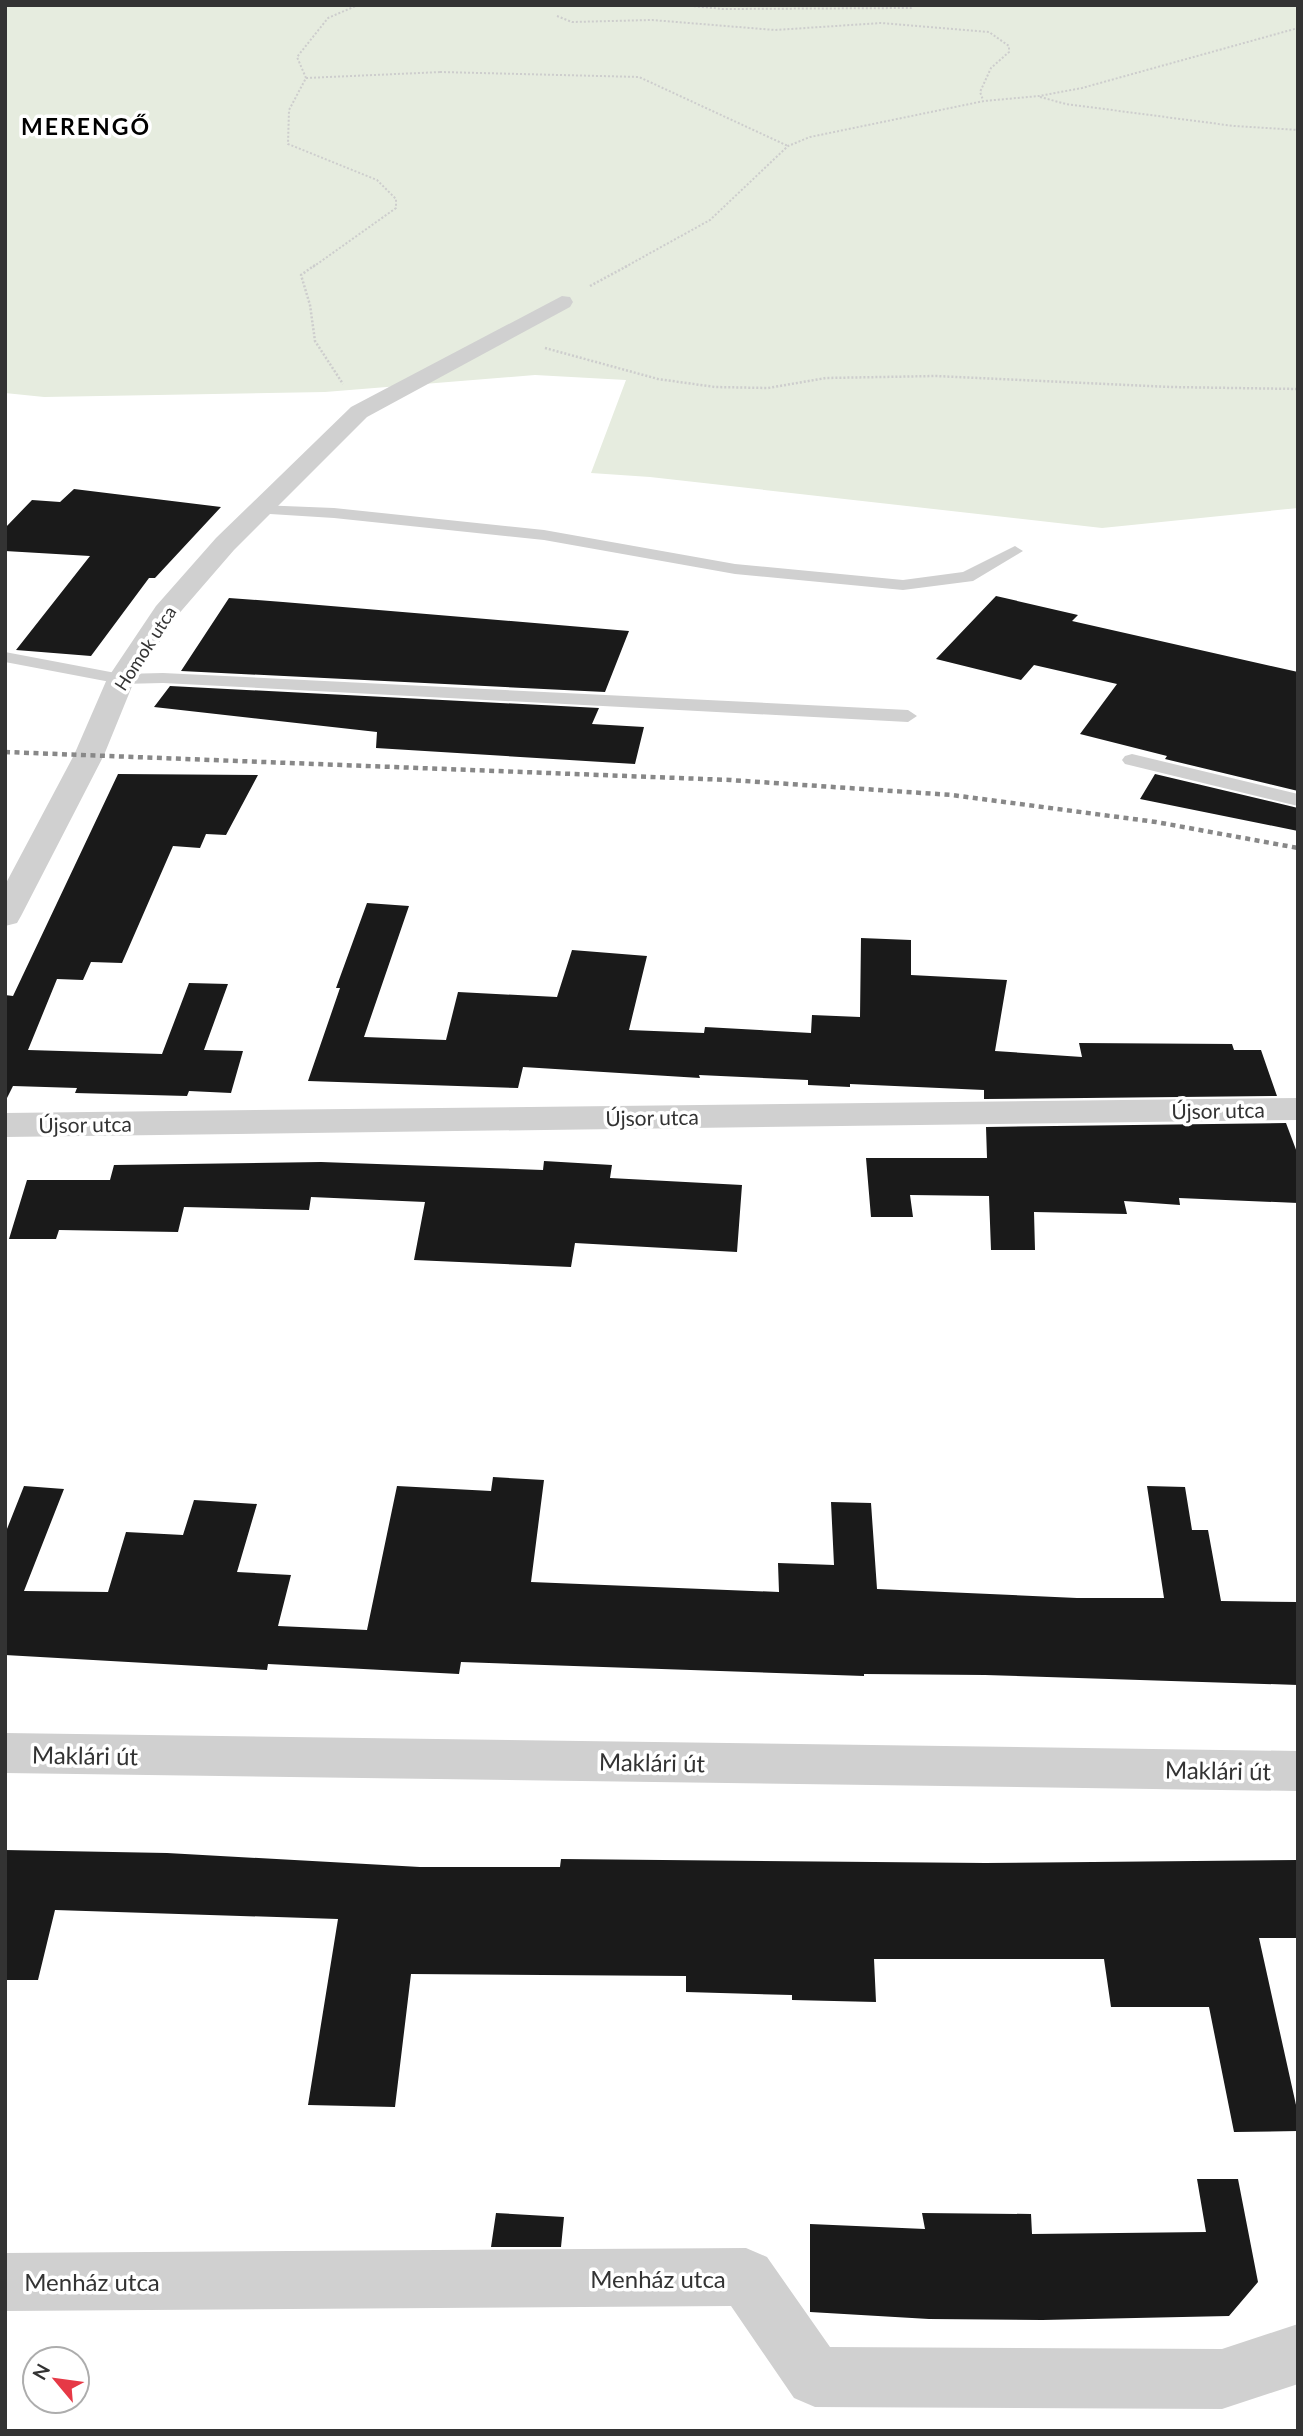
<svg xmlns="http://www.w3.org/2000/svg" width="1303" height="2436" font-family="Lato,sans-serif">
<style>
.green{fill:#e6ecdf}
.building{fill:#1a1a1a}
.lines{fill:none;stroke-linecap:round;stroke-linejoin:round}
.path-far1{stroke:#cdcdcd;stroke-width:2;stroke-dasharray:2 2;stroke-linecap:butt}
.path{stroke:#cdcdcd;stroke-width:2.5;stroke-dasharray:2 2;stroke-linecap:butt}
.service{fill:#d0d0d0;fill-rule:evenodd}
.minor{fill:#d0d0d0;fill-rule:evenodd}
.rail{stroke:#888;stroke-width:4.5;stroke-dasharray:5 4.5;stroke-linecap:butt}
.labels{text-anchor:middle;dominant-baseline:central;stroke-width:7;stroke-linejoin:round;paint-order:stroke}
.far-street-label{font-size:18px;fill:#333;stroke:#fff}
.street-label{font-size:21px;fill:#333;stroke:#fff}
.far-district-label{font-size:23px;font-weight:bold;letter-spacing:2px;fill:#000;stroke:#fff}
.near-street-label{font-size:24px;fill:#333;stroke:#fff}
</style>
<rect width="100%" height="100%" fill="#fff"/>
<path class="green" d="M5 5H1298V508L1102 528 650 477 591 473 626 380 535 375 325 392 44 397 5 393Z"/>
<path class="building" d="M74 489 221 507 155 578H149L91 656 16 650 90 556 5 551V528L32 500 60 502Z
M996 596 1078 615 1072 621 1298 672V791L1165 759 1167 756 1080 734 1117 684 1034 665 1021 680 936 659Z
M229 598 283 602 629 631 605 692 181 671Z
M170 686 599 708 592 724 644 727 635 764 376 748 377 732 154 707Z
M118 774 258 775 226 835 206 834 200 848 173 846 122 963 91 962 83 980 57 979 28 1050 162 1054 189 983 228 984 204 1050 243 1051 231 1093 189 1091 187 1096 75 1093 77 1088 13 1086 5 1102V995L13 996Z
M1155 774 1298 808V831L1140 799Z
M367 903 409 906 364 1037 446 1040 458 992 557 997 572 950 647 956 629 1030 704 1033 705 1027 811 1033 812 1015 860 1017 861 938 911 940V975L1007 980 995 1051 1082 1057 1079 1043 1232 1044 1234 1050H1261L1277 1096 984 1099V1090L850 1084V1087L808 1085V1080L699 1075 700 1078 523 1067 518 1088 308 1081 340 988H336Z
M1286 1123 1298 1155V1203L1179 1198 1180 1205 1124 1201 1127 1214 1034 1212 1035 1250H991L989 1196 910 1195 913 1217H871L866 1158H987L986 1127Z
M544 1161 612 1165 610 1178 742 1185 737 1252 575 1243 571 1267 414 1260 425 1202 311 1197 309 1210 184 1207 178 1232 59 1230 56 1239H9L27 1180H110L114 1165 321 1162 543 1170Z
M493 1477 544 1480 531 1582 779 1592 778 1563 834 1565 831 1502 871 1503 877 1589 1077 1598H1164L1147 1486 1185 1487 1192 1530H1208L1221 1601 1298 1602V1685L985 1675 864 1674V1676L461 1662 459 1674 268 1664 267 1670 5 1655V1534L24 1486 64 1489 24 1591 108 1592 126 1532 183 1535 194 1500 257 1504 237 1572 291 1575 278 1626 367 1630 397 1486 491 1491Z
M5 1850 167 1853 420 1867H560L561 1859 985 1863 1298 1860V1938H1259L1298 2114V2131L1234 2132 1209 2007H1111L1104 1959H874L876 2002 792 2000V1995L686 1992V1976L411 1974 395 2107 308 2105 338 1919 55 1910 38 1980H5Z
M1197 2179H1238L1258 2282 1229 2316 1042 2320 929 2319 810 2312V2224L925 2229 922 2213 1031 2214 1032 2234 1206 2232Z
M496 2213 564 2217 561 2247H491Z"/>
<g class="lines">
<path class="path-far1" d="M682 5 723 9 911 8 913 5
M557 16 572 22 652 20 775 30 881 23 989 32 1009 46V52L991 68 980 92 983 100
M440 72 639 77 788 146
M306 78 297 57 328 18 358 5
M1040 97 1066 104 1234 126 1298 130
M313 267 396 208V199L377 180 288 144 289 110 306 78 442 72
M625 267 710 220 788 146 810 137 984 101 1039 96 1082 88 1298 28"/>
<path class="path" d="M315 265 301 275 310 305 315 341 343 384
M590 286 629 265
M545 348 658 379 715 387 768 388 826 378 936 376 1170 387 1298 389"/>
<path class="service" d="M259 505 334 508 544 530 735 564 903 580 963 572 1015 546 1023 551 973 581 903 590 735 574 544 540 334 518 253 513 251 510Z
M5 652 121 674 163 673 908 710 917 716 908 722 163 683 121 684 5 662Z
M1132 754 1298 794V806L1125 764 1122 760 1125 756Z"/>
<path class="minor" d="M562 296 570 297 573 302 570 307 367 417 234 550 176 617 135 679 104 755 21 916 17 923 5 926V885L74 755 107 679 156 606 216 538 351 407Z
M1298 1098V1120L5 1137V1113Z
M5 1733 1298 1751V1791L5 1773Z
M746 2248 767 2257 830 2347 1222 2349 1298 2324V2384L1222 2409 815 2407 794 2398 731 2306 5 2311V2253Z"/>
<path class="rail" d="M5 752 730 780 952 795 1156 822 1298 848"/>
</g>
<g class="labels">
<g class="far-street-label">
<text transform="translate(145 648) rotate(-57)">Homok utca</text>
</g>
<g class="street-label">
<text transform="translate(1218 1110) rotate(-1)">Újsor utca</text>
<text transform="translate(652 1117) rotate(-1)">Újsor utca</text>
<text transform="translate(85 1124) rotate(-1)">Újsor utca</text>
</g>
<g class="far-district-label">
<text x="86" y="126">MERENGŐ</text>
</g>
<g class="near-street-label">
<text transform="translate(85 1755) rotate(1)">Maklári út</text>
<text transform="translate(652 1762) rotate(1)">Maklári út</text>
<text transform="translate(1218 1770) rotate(1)">Maklári út</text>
<text x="658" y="2278">Menház utca</text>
<text x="92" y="2281">Menház utca</text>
</g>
</g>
<rect width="1303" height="2436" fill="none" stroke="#333333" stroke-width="14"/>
<g transform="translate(56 2380) rotate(299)"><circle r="33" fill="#ffffff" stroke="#adadad" stroke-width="2"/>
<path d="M0-5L12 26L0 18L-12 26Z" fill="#e63946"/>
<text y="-10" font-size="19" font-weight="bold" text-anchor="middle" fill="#333333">N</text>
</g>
</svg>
